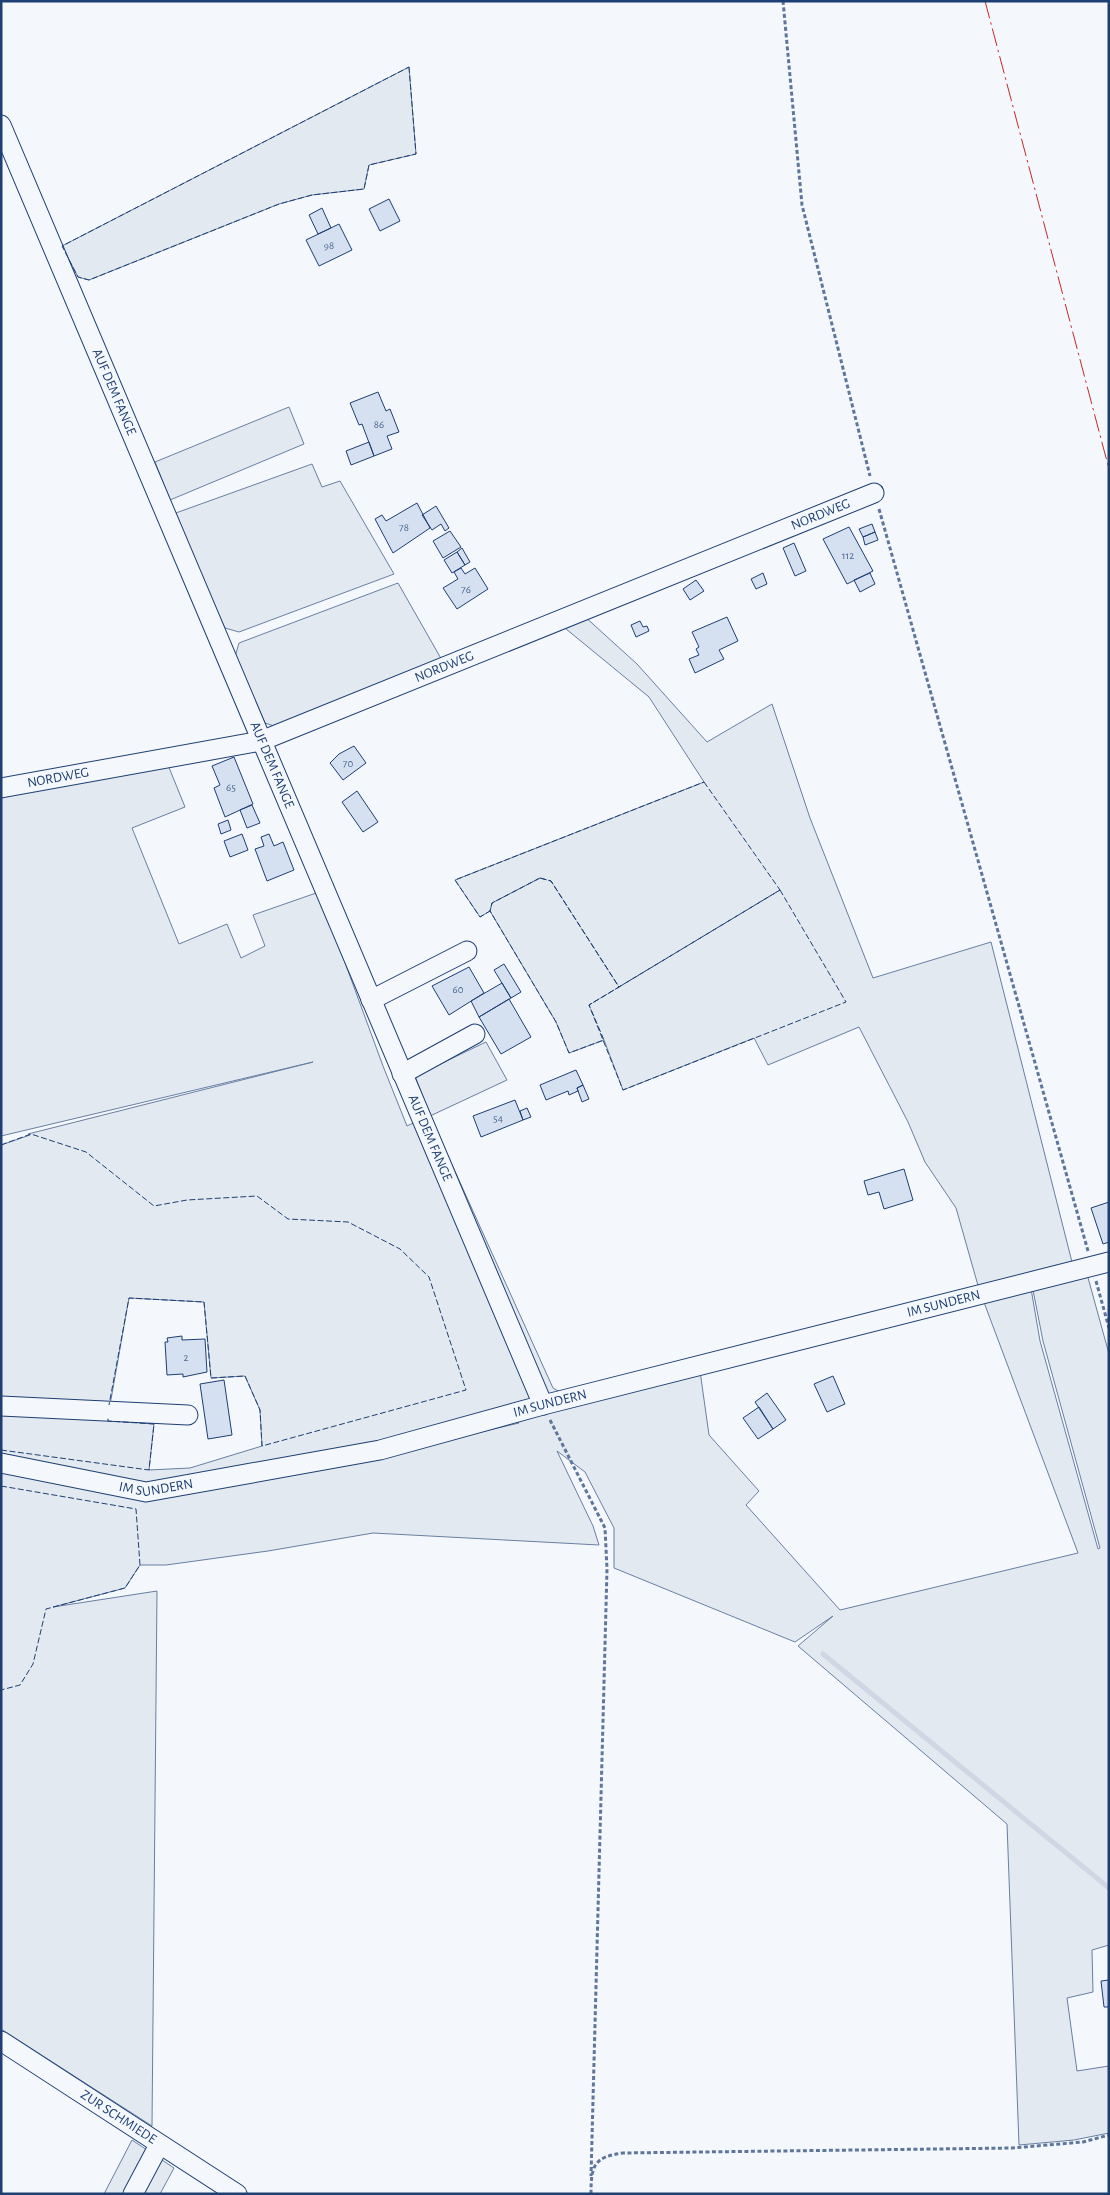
<svg xmlns="http://www.w3.org/2000/svg" width="1110" height="2195" font-family="'Alegreya Sans',sans-serif">
<style>
.green{fill:#e3e9f0;stroke:#687fa3;fill-rule:evenodd}
.lines{fill:none;stroke-linecap:round;stroke-linejoin:round}
.stream{stroke:#cfd7e4;stroke-width:5}
.building{fill:#d5e0f0;stroke:#1d3f73}
.minor-casing{stroke:#1d3f73;stroke-width:21}
.path{stroke:#5e769c;stroke-width:3;stroke-dasharray:4 2.5;stroke-linecap:butt}
.minor{stroke:#f4f7fb;stroke-width:19}
.fence{stroke:#1d3f73;stroke-width:1;stroke-dasharray:6 2.5;stroke-linecap:butt}
.power{stroke:#c62828;stroke-width:1;stroke-dasharray:18 4 2.5 4;stroke-linecap:butt}
.labels{text-anchor:middle;dominant-baseline:central;stroke-width:4;stroke-linejoin:round;paint-order:stroke}
.number-label{font-size:11px;fill:#4b6792}
.street-label{font-size:14px;fill:#1d3f73;stroke:#f4f7fb}
</style>
<rect width="100%" height="100%" fill="#f4f7fb"/>
<path class="green" d="M409 67 416 154 369 165 364 189 312 195 279 204 89 280 78 277 62 246Z
M289 407 304 444 170 500 155 462Z
M312 464 322 487 340 481 394 574 239 632 225 628 173 514Z
M398 583 443 662 277 727 265 723 235 657 239 643Z
M583 615 637 664 707 742 772 704 810 818 873 978 991 942 1073 1266 1029 1277 1040 1341 1098 1549 1100 1548 1043 1341 1033 1290 1087 1274 1109 1354V1945L1092 1950 1093 1992 1067 1998 1077 2071 1109 2066V2133L1074 2140 1019 2145 1007 1824 798 1646 833 1616 795 1642 614 1568V1528L585 1472 557 1451 593 1526 599 1545 373 1533 268 1551 166 1565H140L125 1588 53 1607 157 1591 152 2126 1 2029V1411L154 1424 149 1470 190 1468 262 1446 260 1410 245 1376 211 1378 204 1302 129 1298 110 1405 1 1400V1145L30 1135 28 1134 313 1062 1 1136V796L168 765 185 807 132 828 179 944 227 924 241 958 265 946 253 915 319 892 383 1066 407 1126 430 1115 415 1076 486 1042 507 1080 430 1116 553 1388 582 1404 700 1371 709 1435 759 1491 746 1505 840 1610 1078 1553 979 1289 956 1208 925 1162 908 1122 859 1027 768 1065 754 1038 623 1090 604 1040 569 1053 556 1022 490 911 480 917 455 880 704 782 649 697 560 624ZM500 1413 519 1423 374 1457Z
M132 2140 174 2168 160 2194H104Z"/>
<g class="lines">
<path class="stream" d="M823 1654 1109 1888"/>
</g>
<path class="building" d="M389 199 400 221 380 231 369 209Z
M322 208 331 228 318 234 309 215Z
M339 224 352 250 319 266 306 240Z
M378 392 386 411 390 409 399 432 387 436 392 449 374 456 362 424 359 425 350 403Z
M369 442 374 456 351 465 346 451Z
M417 503 430 528 393 553 375 519 382 515 386 521Z
M436 506 449 528 445 531 441 524 432 530 422 515Z
M872 524 875 532 863 537 859 529Z
M849 527 873 571 847 584 823 539Z
M450 531 461 547 443 558 433 541Z
M875 532 878 540 865 545 863 537Z
M794 543 806 571 795 576 783 548Z
M462 548 470 562 465 565 457 552Z
M457 552 465 565 452 573 444 560Z
M461 568 465 574 475 568 488 589 457 609 443 588 458 579 454 572Z
M763 573 767 584 756 589 751 579Z
M870 573 875 584 860 592 854 580Z
M696 580 704 591 690 600 683 589Z
M727 617 738 641 719 650 724 659 695 673 689 659 699 655 696 649 699 647 692 632Z
M640 621 643 627 647 626 649 631 636 637 631 625Z
M354 746 366 763 343 780 330 763 339 754Z
M234 757 253 804 225 817 214 788 220 785 212 766Z
M357 791 378 822 363 832 342 802Z
M252 805 260 823 247 828 240 810Z
M228 820 231 830 221 834 218 824Z
M242 834 248 850 230 857 224 841Z
M269 834 274 846 283 842 294 870 267 881 255 849 264 846 261 837Z
M504 964 521 992 511 998 494 970Z
M469 967 484 993 449 1015 432 986Z
M502 983 511 998 479 1017 471 1001Z
M509 999 531 1037 501 1054 479 1017Z
M576 1070 583 1085 577 1088 578 1091 569 1095 568 1091 546 1100 540 1085Z
M583 1085 589 1099 582 1102 577 1088Z
M515 1100 523 1120 481 1137 473 1116Z
M527 1108 531 1117 523 1120 520 1111Z
M904 1169 913 1200 884 1209 879 1192 868 1195 864 1181Z
M1109 1202V1242L1103 1244 1091 1208Z
M182 1336V1340L205 1339 207 1372 183 1377V1374L167 1375 165 1342H168L167 1338Z
M833 1376 845 1404 827 1412 814 1384Z
M224 1380 232 1435 208 1439 200 1384Z
M767 1393 786 1420 773 1429 755 1402Z
M759 1407 773 1429 758 1439 743 1418Z
M1109 1980V2007H1104L1101 1981Z"/>
<g class="lines">
<g class="minor-casing">
<g id="minor">
<path id="s1" d="M1 125 543 1405"/>
<path id="s2" d="M1 788 261 741 874 493"/>
<path d="M371 1000 467 951"/>
<path d="M402 1074 475 1034"/>
<path d="M1 1406 188 1415"/>
<path id="s3" d="M1 1463 146 1492 380 1450 543 1405 1109 1262"/>
<path id="s4" d="M1 2041 237 2194"/>
<path d="M133 2194 159 2145"/>
</g>
</g>
<path class="path" d="M783 1 802 205 870 476
M879 509 1088 1251
M1096 1281 1109 1328
M550 1420 605 1528 607 1569 591 2176
M591 2194C591 2165 594 2157 623 2153L1012 2148 1083 2142 1109 2135"/>
<use href="#minor" class="minor"/>
<path class="fence" d="M409 67 416 154 369 165 364 189 312 195 279 204 89 280 78 277 62 246Z
M704 782 780 890 619 987 551 881 540 878 492 903 490 911 480 917 455 880Z
M540 878 551 881 619 987 589 1005 604 1040 569 1053 556 1022 490 911 492 903Z
M780 890 846 1002 623 1090 589 1005Z
M1 1145 31 1134 86 1152 154 1206 187 1200 257 1196 288 1219 348 1222 400 1249 429 1277 466 1390 262 1446 260 1410 245 1376 211 1378 204 1302 129 1298 109 1405
M1 1450 149 1470 154 1424 108 1421V1418
M1 1486 136 1509 140 1565 125 1588 46 1609 33 1664 20 1685 1 1690"/>
<path class="power" d="M985 1 1109 469"/>
</g>
<g class="labels">
<g class="number-label">
<text x="329" y="245">98</text>
<text x="379" y="424">86</text>
<text x="404" y="527">78</text>
<text x="848" y="555">112</text>
<text x="466" y="589">76</text>
<text x="348" y="763">70</text>
<text x="231" y="787">65</text>
<text x="458" y="989">60</text>
<text x="498" y="1118">54</text>
<text x="186" y="1357">2</text>
</g>
<g class="street-label">
<text stroke="none"><textPath href="#s1" startOffset="290">AUF DEM FANGE</textPath></text>
<text stroke="none"><textPath href="#s2" startOffset="868">NORDWEG</textPath></text>
<text stroke="none"><textPath href="#s2" startOffset="462">NORDWEG</textPath></text>
<text stroke="none"><textPath href="#s1" startOffset="695">AUF DEM FANGE</textPath></text>
<text stroke="none"><textPath href="#s2" startOffset="58">NORDWEG</textPath></text>
<text stroke="none"><textPath href="#s1" startOffset="1100">AUF DEM FANGE</textPath></text>
<text stroke="none"><textPath href="#s3" startOffset="968">IM SUNDERN</textPath></text>
<text stroke="none"><textPath href="#s3" startOffset="562">IM SUNDERN</textPath></text>
<text stroke="none"><textPath href="#s3" startOffset="158">IM SUNDERN</textPath></text>
<text stroke="none"><textPath href="#s4" startOffset="140">ZUR SCHMIEDE</textPath></text>
</g>
</g>
<rect width="1110" height="2195" fill="none" stroke="#1d3f73" stroke-width="5"/>
</svg>
